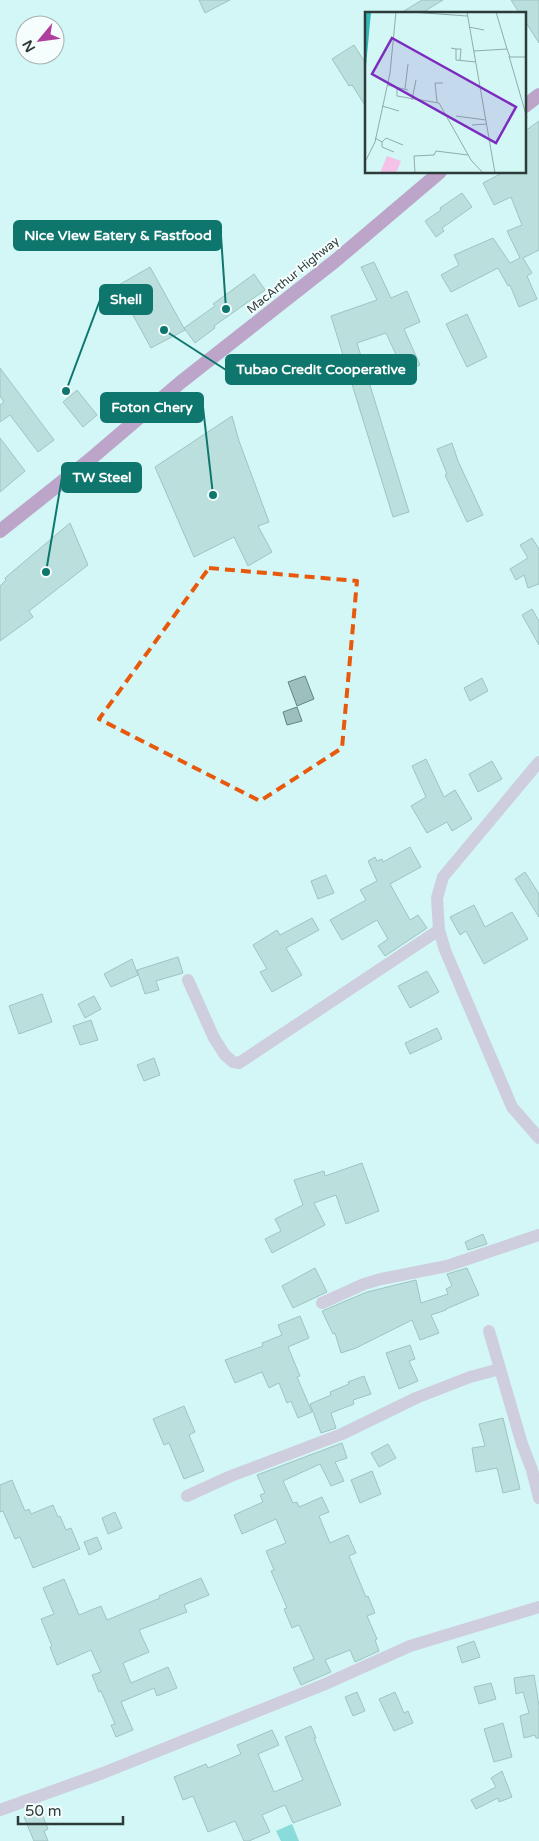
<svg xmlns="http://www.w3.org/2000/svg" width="539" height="1841" font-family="'Varela Round',sans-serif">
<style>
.water{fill:#31bbb8}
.building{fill:#9dc0bf;stroke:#628483}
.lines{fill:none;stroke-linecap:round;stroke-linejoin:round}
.minor{stroke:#cd9bc1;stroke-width:12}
.trunk{stroke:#a24192;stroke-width:14}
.marked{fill:none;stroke:#e8590c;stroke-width:4;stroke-dasharray:10 6;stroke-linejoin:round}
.labels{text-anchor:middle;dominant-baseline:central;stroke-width:4;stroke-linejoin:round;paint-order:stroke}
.street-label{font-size:12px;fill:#2d3c3b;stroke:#f6fdfd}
.inset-road{fill:none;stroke:#90acab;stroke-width:1}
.view{fill:#7b2cbf;fill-opacity:0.15;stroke:#7b2cbf;stroke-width:2.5}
.inset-edge{fill:none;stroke:#2d3c3b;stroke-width:2.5}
.leader{fill:none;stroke:#0f766e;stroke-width:2}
.callout-dot{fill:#0f766e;stroke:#f6fdfd;stroke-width:2}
.callout{fill:#0f766e;stroke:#0f766e;stroke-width:2}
.callout-label{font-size:14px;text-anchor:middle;font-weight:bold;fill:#fff}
</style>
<rect width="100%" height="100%" fill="#d2f7f5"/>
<path class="water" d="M292 1824 299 1841H281L276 1831Z"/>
<path class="building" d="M199 0H230L205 13Z
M422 0H443L420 14H399Z
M511 0H539V43L525 21V14H520Z
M354 45 366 64V107L352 85 349 86 332 59Z
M539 121V250L523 258 532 273 527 276 537 299 519 307 510 285 508 286 498 268 451 292 441 275 459 265 454 255 493 238 510 263 520 258 507 231 522 225 511 197 494 205 483 183 504 172H525V131Z
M462 193 472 207 442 228 444 231 436 237 425 221 441 210 440 208Z
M374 262 391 298 407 291 420 322 404 329 420 365 404 372 386 333 357 343 409 512 393 517 331 316 377 300 361 267Z
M150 267 185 330 151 348 117 286Z
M254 274 265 290 214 326 215 328 195 343 184 328 215 306 213 304Z
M467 314 487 357 467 367 446 324Z
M0 368 54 440 38 452 10 415 0 422V405L4 402 0 396Z
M77 390 97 415 83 427 63 402Z
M232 416 239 441 269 522 258 526 272 552 248 566 234 537 194 557 155 467Z
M0 438 25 471 0 492Z
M452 443 458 461 483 515 467 522 445 475 447 474 437 449Z
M70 523 88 565 29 611 33 617 0 641V586L6 580 5 578Z
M532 538 539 549V584L528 588 524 575 516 580 510 569 528 558 520 545Z
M532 609 539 621V645L522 615Z
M305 676 314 699 297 706 288 682Z
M482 678 488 691 470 701 464 688Z
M297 707 302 721 287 725 283 712Z
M426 759 444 797 455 790 472 819 452 831 447 822 427 833 411 806 426 797 412 766Z
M492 761 502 779 478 792 469 774Z
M410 847 421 867 390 884 410 920 418 915 427 928 385 956 378 946 388 939 377 920 342 940 330 920 366 900 360 890 377 881 368 861 375 857 377 861 382 859 383 862Z
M525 872 539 894V917L515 879Z
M326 875 334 893 318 899 311 881Z
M474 905 485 927 512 912 528 939 484 964 466 931 460 935 450 917Z
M312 918 319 930 286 948 302 975 272 992 260 972 267 969 253 945 277 930 280 935Z
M178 957 183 973 156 981 159 990 145 994 137 970Z
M132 959 138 975 111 987 104 974Z
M427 971 439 992 410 1008 398 986Z
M42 994 52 1022 19 1034 9 1006Z
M94 996 101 1009 85 1018 78 1004Z
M91 1020 98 1040 80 1045 73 1026Z
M437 1028 442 1039 410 1054 405 1043Z
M154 1058 160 1075 144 1081 137 1065Z
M362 1163 379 1211 346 1224 336 1195 314 1203 325 1225 272 1253 265 1239 281 1231 275 1219 303 1205 294 1180 324 1171 325 1176Z
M483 1234 487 1244 468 1250 465 1242Z
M315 1268 327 1292 293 1308 282 1286Z
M467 1268 479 1295 446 1309V1310L431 1315 439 1333 420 1340 412 1320 356 1348 341 1353 335 1333 333 1334 322 1311 367 1292 416 1280 421 1303 448 1294 446 1289 452 1286 447 1274Z
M300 1316 309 1338 288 1347 300 1376 297 1377 312 1412 298 1418 291 1401 287 1403 279 1383 269 1388 262 1372 235 1383 225 1360 263 1346 262 1343 282 1335 278 1325Z
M410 1345 415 1359 409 1361 418 1381 399 1389 386 1353Z
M364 1376 371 1394 353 1400 354 1404 331 1413 336 1428 321 1433 310 1404 331 1395 330 1392 349 1384 348 1382Z
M184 1406 195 1432 189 1435 204 1471 184 1479 169 1443 164 1445 153 1419Z
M503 1418 520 1489 503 1493 497 1468 476 1472 472 1448 485 1446 479 1424Z
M342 1443 347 1458 335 1462 344 1481 331 1486 320 1464 283 1481 293 1503 297 1502 299 1507 322 1497 329 1512 319 1516 330 1543 348 1535 356 1553 349 1556 366 1597 368 1596 375 1613 367 1616 377 1639 375 1640 379 1651 355 1662 350 1650 325 1660 331 1672 301 1685 293 1668 314 1659 299 1625 292 1628 284 1609 287 1608 271 1571 274 1570 266 1551 286 1543 276 1519 242 1534 234 1515 263 1502 260 1495 265 1493 257 1475Z
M388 1444 396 1458 379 1467 371 1453Z
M372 1471 381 1494 360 1503 351 1480Z
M12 1480 25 1511 29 1509 31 1514 53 1505 58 1517 60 1516 66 1530 71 1528 80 1549 33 1568 20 1537 15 1539 3 1511 0 1512V1485Z
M115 1512 122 1528 108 1534 102 1518Z
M97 1537 102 1549 89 1555 84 1542Z
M201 1578 209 1595 184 1605 187 1612 139 1630 149 1652 123 1663 131 1683 168 1667 177 1688 157 1696 154 1688 121 1702 133 1730 116 1737 111 1725 115 1724 101 1691 99 1692 92 1675 101 1672 91 1650 57 1665 50 1647 52 1646 41 1619 54 1614 43 1588 64 1579 79 1615 101 1606 107 1620 160 1598 159 1596Z
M474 1641 480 1657 462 1663 457 1647Z
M534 1675 539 1706V1738H536L535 1735 524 1738 520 1716 529 1713 523 1692 516 1694 514 1678Z
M491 1683 496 1699 479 1704 474 1687Z
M357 1692 365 1711 353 1716 345 1697Z
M395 1692 404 1713 408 1711 413 1723 394 1731 379 1699Z
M503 1723 512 1757 494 1762 484 1729Z
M311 1726 316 1738H314L341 1805 293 1823 285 1805 262 1815 270 1832 249 1841H244L235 1821 208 1832 193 1796 183 1800 174 1777 206 1764 208 1768 241 1754 237 1745 272 1730 279 1745 258 1754 274 1792 303 1780 285 1737Z
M502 1771 512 1797 499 1802 498 1798 476 1809 471 1800 496 1787 491 1778Z
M40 1809 48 1829 44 1831 48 1841H34L24 1817Z"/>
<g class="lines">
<path class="minor" d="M539 762 443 877 437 898 439 930 445 950 512 1107 539 1138
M188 980 214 1038 225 1055 233 1062 239 1063 439 930
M322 1303 364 1284 381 1279 447 1266 539 1235
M489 1331 522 1444 532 1470 539 1498
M187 1496 231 1476 342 1434 416 1398 470 1377 500 1369
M0 1810 103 1773 323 1685 410 1646 539 1607"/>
<path class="trunk" d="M525 106 539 95
M0 531 87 462 181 382 335 261 440 172"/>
</g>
<path d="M0 0H539V1841H0ZM209 568 357 581 342 748 260 801 99 719Z" fill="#d2f7f5" fill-opacity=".55" fill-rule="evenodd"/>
<path class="marked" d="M209 568 357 581 342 748 260 801 99 719Z"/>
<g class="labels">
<g class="street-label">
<text transform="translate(293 275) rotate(-39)">MacArthur Highway</text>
</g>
</g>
<g transform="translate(365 12)">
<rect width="161" height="161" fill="#d2f7f5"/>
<path d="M22 144 36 149 31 161H15Z" fill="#f5c1e8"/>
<path d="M0 0H6L0 65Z" fill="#31bbb8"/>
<path class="inset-road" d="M46 0 102 4M102 0 130 161M131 0 142 37M104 15 119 18M86 36 91 37V48L111 50M91 37H96L95 48M109 39 142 37 145 45H162M144 44 162 106M22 73 43 78M32 76V84L74 91 106 148 118 161M40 77 43 52M47 88 51 68M72 90 70 71H78M17 94 34 99M91 104 121 108M107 113 122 112M10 126 17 130V135L29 140M17 130 21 126 38 133M0 150 10 130 25 61 31 0M50 161 49 144 69 143 71 139 103 143"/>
<path class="view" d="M27 26 151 95 131 131 7 62Z"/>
<rect width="161" height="161" class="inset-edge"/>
</g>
<path class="leader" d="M226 309L221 236M66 391L100 300M164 330L226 370M213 495L203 407M46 572L62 477"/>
<g class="callout-dot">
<circle cx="226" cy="309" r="5"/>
<circle cx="66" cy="391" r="5"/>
<circle cx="164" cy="330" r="5"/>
<circle cx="213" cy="495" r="5"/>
<circle cx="46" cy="572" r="5"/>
</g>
<g class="callout">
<rect x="14" y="221" width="207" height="29" rx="5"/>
<rect x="100" y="285" width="52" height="29" rx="5"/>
<rect x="226" y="355" width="190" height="29" rx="5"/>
<rect x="101" y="393" width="102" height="29" rx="5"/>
<rect x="62" y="463" width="79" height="29" rx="5"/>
</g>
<g class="callout-label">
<text x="118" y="240">Nice View Eatery &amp; Fastfood</text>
<text x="126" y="304">Shell</text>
<text x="321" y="374">Tubao Credit Cooperative</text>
<text x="152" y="412">Foton Chery</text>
<text x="102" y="482">TW Steel</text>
</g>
<g transform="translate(40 40) rotate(241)"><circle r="24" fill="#f6fdfd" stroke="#a6b0af"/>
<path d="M0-4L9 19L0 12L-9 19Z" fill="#af3f9c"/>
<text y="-8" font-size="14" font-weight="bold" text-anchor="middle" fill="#2d3c3b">N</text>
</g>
<path d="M18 1816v8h105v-8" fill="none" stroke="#2d3c3b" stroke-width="2.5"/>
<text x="25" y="1816" font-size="15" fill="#2d3c3b" stroke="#f6fdfd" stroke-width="4" paint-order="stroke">50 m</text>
</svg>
